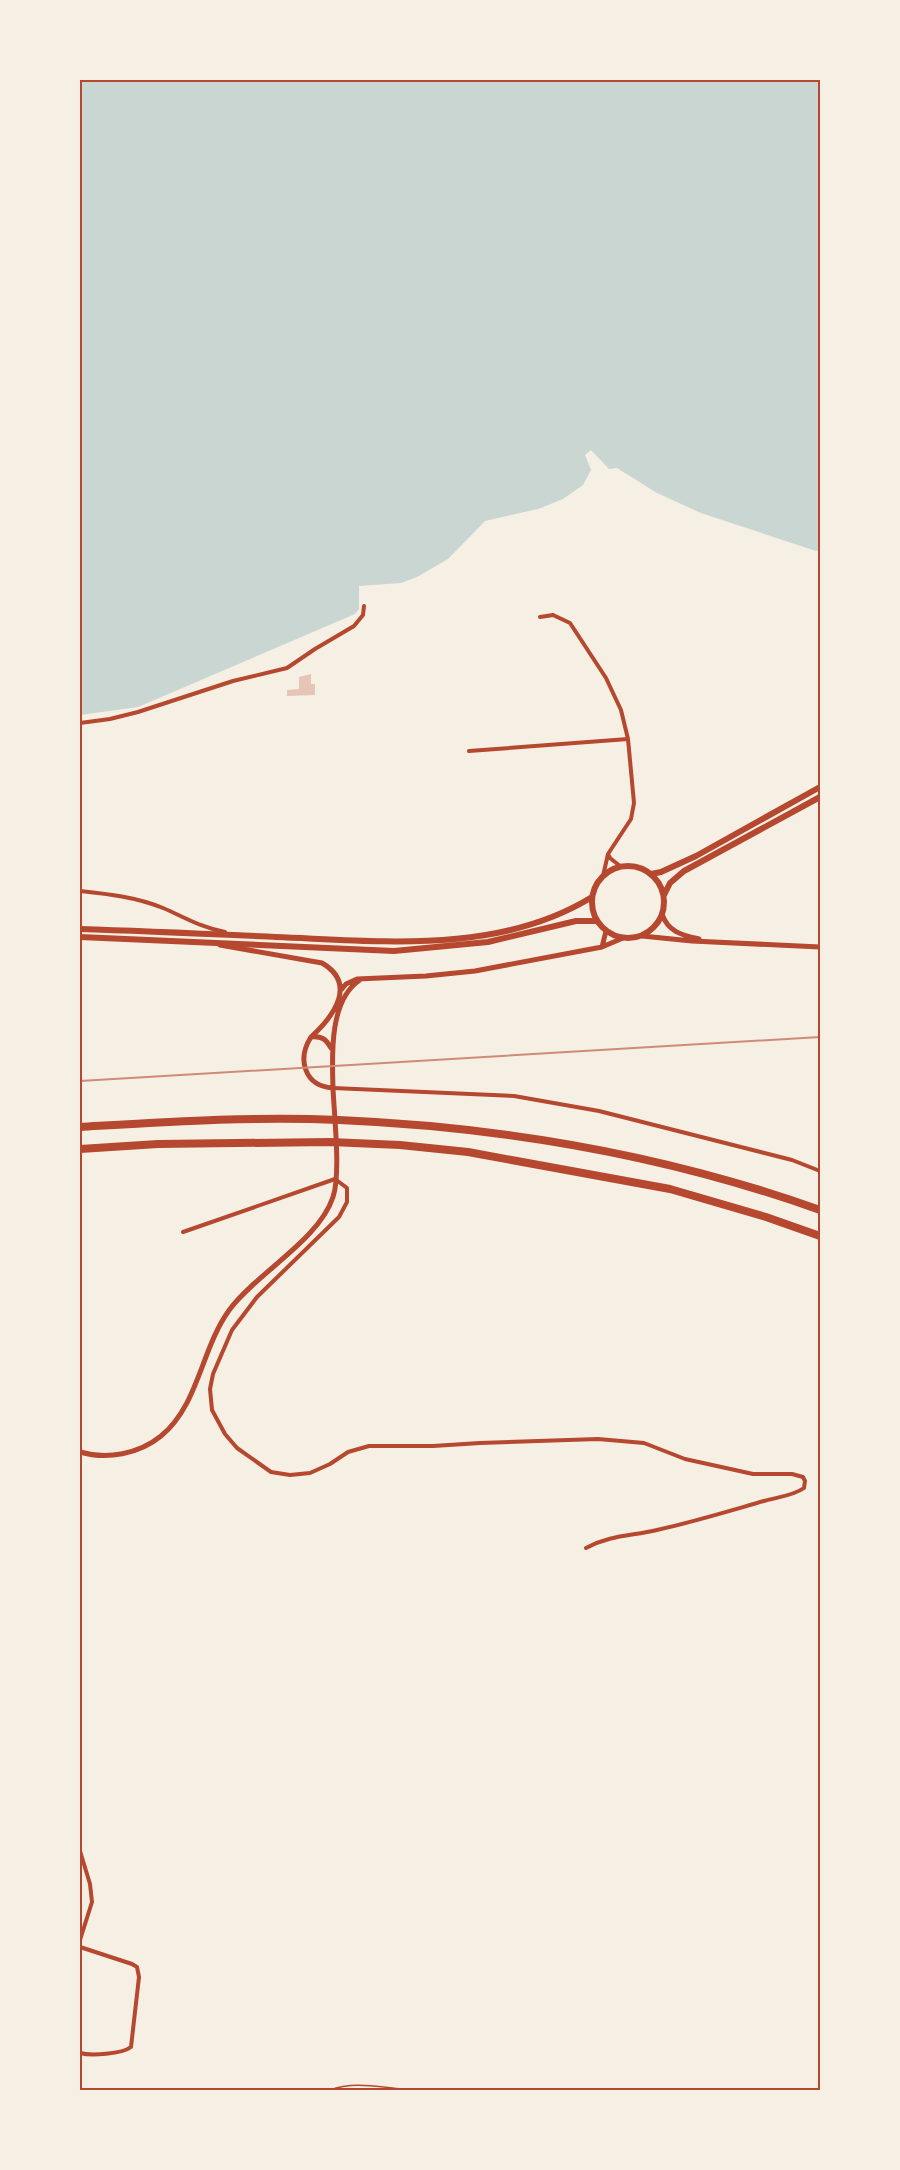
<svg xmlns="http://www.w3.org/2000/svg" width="900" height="2170" font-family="'Archivo Narrow',sans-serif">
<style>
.water{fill:#c9d6d2}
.building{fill:#e6c5b7}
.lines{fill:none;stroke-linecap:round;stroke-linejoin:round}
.path{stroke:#b5482f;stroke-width:1.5}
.minor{stroke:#b5482f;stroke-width:4}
.secondary{stroke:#b5482f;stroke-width:5}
.primary{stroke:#b5482f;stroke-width:6}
.motorway{stroke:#b5482f;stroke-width:8}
.rail{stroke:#cf8b77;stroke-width:2}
.neatline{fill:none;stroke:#b5482f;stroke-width:2}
</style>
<rect width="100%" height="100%" fill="#f6efe4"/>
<path class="water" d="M80 80H820V550L816 551 701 513 657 493 617 468 609 469 591 450 585 455 591 470 583 485 563 499 538 509 485 521 448 559 417 577 401 583 359 586V609L355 614 138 707 80 715Z"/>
<path class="building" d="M311 674V684H315V695L287 696V690L299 689V677Z"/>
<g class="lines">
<path class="path" d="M330 2090C352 2081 379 2087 402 2089"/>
<path class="minor" d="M540 617 553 615 570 623 606 678 621 710 628 739 634 803 631 819 608 854 603 876
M80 723 110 719 138 712 233 681 287 668 315 649 354 626 363 615 364 606
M469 751 628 739
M608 854 610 858 620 866
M80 891C108 894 136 897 163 908 184 917 202 928 225 932
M333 1088 514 1096 599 1111 792 1160 820 1171
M183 1232 335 1179 347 1188V1202L339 1217 257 1297 232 1330 213 1374 210 1389 212 1410 225 1434 237 1448 271 1472 290 1475 310 1473 330 1464 348 1452 369 1446H433L480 1443 598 1439 644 1443 685 1459 753 1474H792L803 1477 805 1481 804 1488C793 1496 777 1497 764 1501 729 1511 693 1522 657 1530 632 1536 610 1535 586 1548
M80 1851 90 1884 92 1902 80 1940
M80 1947 132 1964 137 1967 139 1977 131 2047C122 2054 91 2056 80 2053"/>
<path class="secondary" d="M662 914C668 932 682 935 699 939
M642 936 692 941 820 947
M220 945 322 963C358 984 333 1017 311 1037
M602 947 606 931
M341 990 346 984 357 979 426 976 475 971 602 947 623 938
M331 1048C326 1039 322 1036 311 1037 297 1059 304 1086 333 1088 332 1056 329 1000 360 980
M80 1452C107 1460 139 1454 161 1436 199 1405 201 1348 230 1309 257 1273 319 1240 333 1197 341 1174 334 1114 333 1088"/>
<path class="primary" d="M592 902a36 36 0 1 1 72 0a36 36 0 1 1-72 0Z
M651 874 661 872 696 856 820 787
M664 895 670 883 684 871 820 797
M80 929C145 931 210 934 276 937 380 941 498 955 592 897
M80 937 394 951 488 942 576 921H597"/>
<path class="motorway" d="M80 1127C165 1122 253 1116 339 1120 503 1127 666 1155 820 1210
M80 1149 158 1144 330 1142 400 1145 468 1152 670 1189 766 1217 820 1236"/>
<path class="rail" d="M80 1081 820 1037"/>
</g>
<rect width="900" height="2170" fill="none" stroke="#f6efe4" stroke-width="162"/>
<rect x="81" y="81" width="738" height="2008" class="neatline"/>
</svg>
